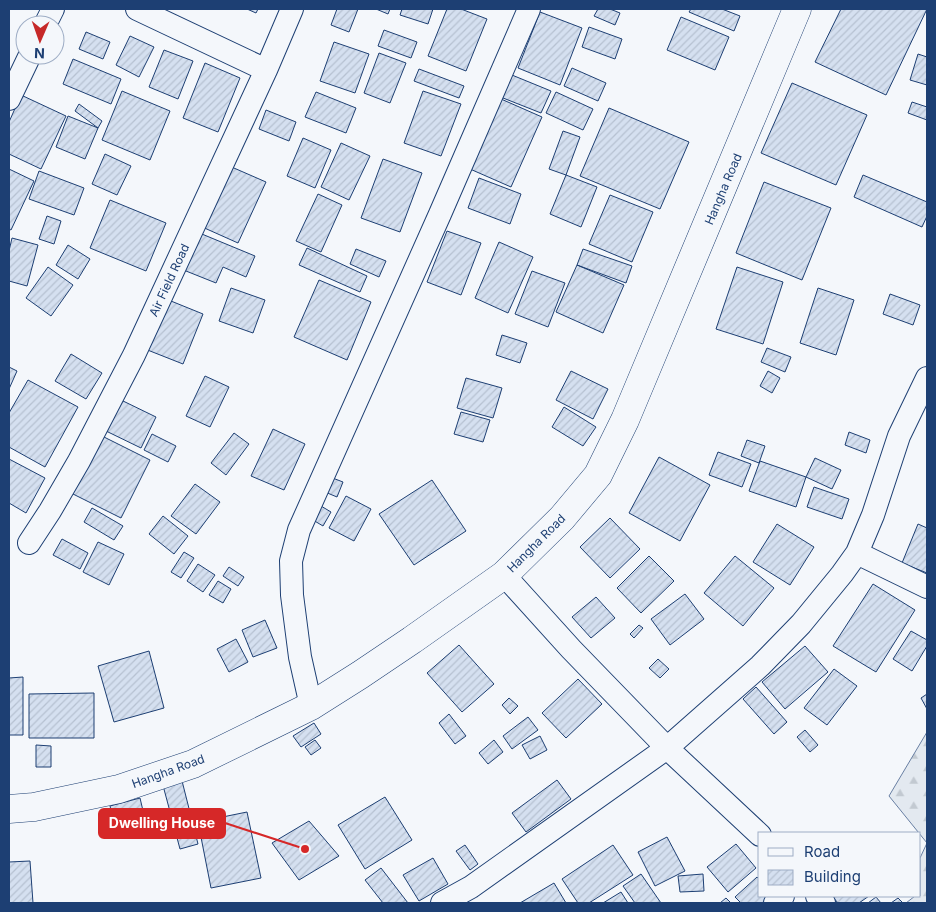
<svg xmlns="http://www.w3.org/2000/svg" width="936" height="912" font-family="Inter,sans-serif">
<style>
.forest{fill:url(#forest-firs);stroke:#687fa3}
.building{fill:url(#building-hatch);stroke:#1d3f73}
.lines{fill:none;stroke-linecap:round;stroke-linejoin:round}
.minor-casing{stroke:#1d3f73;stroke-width:24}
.highway-casing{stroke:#1d3f73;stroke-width:29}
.minor{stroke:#f4f7fb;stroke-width:22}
.highway{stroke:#f4f7fb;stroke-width:28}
.labels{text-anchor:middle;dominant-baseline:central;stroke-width:4;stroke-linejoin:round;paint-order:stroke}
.street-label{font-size:12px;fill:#1d3f73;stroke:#f4f7fb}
.leader{fill:none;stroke:#d62828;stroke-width:2}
.callout-dot{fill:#d62828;stroke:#f4f7fb;stroke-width:2}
.callout{fill:#d62828;stroke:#d62828;stroke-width:2}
.callout-label{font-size:14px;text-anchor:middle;font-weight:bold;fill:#fff}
</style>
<defs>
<pattern id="forest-firs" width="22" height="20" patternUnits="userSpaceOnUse" patternTransform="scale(1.25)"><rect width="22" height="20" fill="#e3e9f0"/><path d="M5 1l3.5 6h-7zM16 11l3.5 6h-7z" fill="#c2c9d1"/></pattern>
<pattern id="building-hatch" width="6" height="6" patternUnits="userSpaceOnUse" patternTransform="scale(1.25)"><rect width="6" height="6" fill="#d5e0f0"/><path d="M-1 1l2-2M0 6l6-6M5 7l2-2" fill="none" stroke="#b6c1d1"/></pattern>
</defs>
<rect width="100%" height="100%" fill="#f4f7fb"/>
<path class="forest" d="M927 732V903H906L915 896H920V858L927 843 889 796Z"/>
<path class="building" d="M247 9H258L256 13Z
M337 9H358L349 32 331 25Z
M376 9H390L388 14Z
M402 9H433L428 24 400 15Z
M447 9H461L487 19 466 71 428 56Z
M598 9H610L620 13 615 25 594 16Z
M691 9H722L740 16 734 31 689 12Z
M841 9H927L886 95 815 62Z
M540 12 582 28 560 85 518 68Z
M681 17 729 37 715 70 667 50Z
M589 27 622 39 615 59 582 47Z
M384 30 417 42 411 58 378 46Z
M86 32 110 42 103 59 79 49Z
M130 36 154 47 139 77 116 65Z
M334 42 369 54 355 93 320 81Z
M164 50 193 61 178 99 149 87Z
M379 53 406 63 390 103 364 93Z
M918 54 927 57V85L910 80Z
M73 59 121 79 111 104 63 84Z
M205 63 240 78 218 132 183 118Z
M572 68 606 83 598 101 564 86Z
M419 69 464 86 459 98 414 81Z
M507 73 551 91 541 113 498 96Z
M792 83 867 115 836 185 761 153Z
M122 91 170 111 150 160 102 140Z
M423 91 461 104 441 156 404 143Z
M316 92 356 108 346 133 305 117Z
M556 92 593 109 583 130 546 113Z
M21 95 66 116 41 169 9 154V122Z
M501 99 542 117 511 187 470 169Z
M912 102 927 107V120L908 113Z
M79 104 102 121 98 128 75 111Z
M609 108 689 142 660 209 580 176Z
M266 110 296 122 289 141 259 129Z
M68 116 98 128 85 159 56 147Z
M563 131 580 137 566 175 549 169Z
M303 138 331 150 315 188 287 176Z
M341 143 370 156 349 200 321 187Z
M105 154 131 166 117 195 92 184Z
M383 159 422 173 400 232 361 218Z
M227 165 266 182 238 243 200 226Z
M9 169 34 181 11 230 9 229Z
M39 171 84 188 74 215 29 199Z
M566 175 597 187 581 227 550 214Z
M863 175 927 202V216L922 227 854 197Z
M479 178 521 194 510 224 468 208Z
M764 182 831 208 802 280 736 253Z
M318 194 342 205 321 252 296 241Z
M610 195 653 212 632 262 589 244Z
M110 200 166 223 146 271 90 248Z
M47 216 61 221 54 244 39 239Z
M447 231 481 243 461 295 427 282Z
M197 232 255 256 246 277 223 267 216 283 181 269Z
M12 238 38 245 27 286 9 281V251Z
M499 242 533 257 508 313 475 298Z
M68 245 90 259 78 279 56 265Z
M307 248 367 276 360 292 299 265Z
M356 249 386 261 379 277 350 264Z
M583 249 632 266 626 283 577 265Z
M577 265 624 285 603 333 556 312Z
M48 267 73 285 51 316 26 298Z
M737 267 783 282 763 344 716 329Z
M532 271 565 283 548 327 515 314Z
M319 280 371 302 347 360 294 337Z
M231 288 265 300 253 333 219 321Z
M818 288 854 300 836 355 800 343Z
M890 294 920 305 913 325 883 314Z
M166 299 203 314 183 364 145 349Z
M502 335 527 343 520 363 496 355Z
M767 348 791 357 785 372 761 362Z
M71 354 102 373 86 399 55 381Z
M9 367 17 371 9 389Z
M571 371 608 389 593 419 556 400Z
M768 371 780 378 772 393 760 386Z
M205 376 229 387 210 427 186 416Z
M466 378 502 388 493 418 457 408Z
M28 380 78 407 45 467 9 447V413Z
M121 400 156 417 141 448 106 431Z
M564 407 596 427 583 446 552 427Z
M461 412 490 420 483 442 454 434Z
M273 429 305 444 284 490 251 476Z
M849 432 870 440 866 453 845 445Z
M234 433 249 444 226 475 211 463Z
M152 434 176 446 168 462 144 450Z
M100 435 150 460 121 518 71 493Z
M747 440 765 446 759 463 741 456Z
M718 452 751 464 742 487 709 475Z
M659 457 710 485 680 541 629 513Z
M815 458 841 470 832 489 806 477Z
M9 459 45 478 26 513 9 503Z
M760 461 806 477 796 507 749 491Z
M330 477 343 482 337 497 325 492Z
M432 480 466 531 414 565 379 514Z
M195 484 220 502 196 534 171 516Z
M814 487 849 499 842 519 807 507Z
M346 496 371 509 354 541 329 528Z
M321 506 331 512 323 526 313 520Z
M92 508 123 526 114 540 84 522Z
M163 516 188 536 174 554 149 534Z
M610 518 640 549 610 578 580 547Z
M777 524 814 547 790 585 753 562Z
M918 524 927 528V573L902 563Z
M62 539 88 553 80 569 53 555Z
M98 542 124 554 109 585 83 572Z
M184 552 194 558 181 578 171 572Z
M649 556 674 581 641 613 617 588Z
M735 556 774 588 743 626 704 593Z
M198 564 215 575 203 592 187 581Z
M229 567 244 577 238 586 223 576Z
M218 581 231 589 223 603 209 595Z
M873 584 915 610 876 672 833 646Z
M685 594 704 619 670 645 651 619Z
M596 597 615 618 591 638 572 617Z
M265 620 277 648 253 657 242 630Z
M639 625 643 628 634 638 630 634Z
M911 631 927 640V646L912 671 893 659Z
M236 639 248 662 229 672 217 649Z
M459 645 494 684 462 712 427 673Z
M805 646 828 672 785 709 762 682Z
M149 651 164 708 114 722 98 666Z
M658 659 669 669 660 678 649 668Z
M834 669 857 686 827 725 804 708Z
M23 677V735H9V678Z
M578 679 602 704 566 738 542 713Z
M756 687 787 722 774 734 743 699Z
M94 693V738H29V694Z
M927 694V709L921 698Z
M509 698 518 706 510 714 502 705Z
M449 714 466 736 455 744 439 723Z
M528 717 538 730 512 749 503 736Z
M314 723 321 734 301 747 293 736Z
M805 730 818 745 810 752 797 737Z
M540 736 547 750 530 759 522 745Z
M315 740 321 748 311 755 305 747Z
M494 740 503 752 488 764 479 753Z
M36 745 51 746V767H36Z
M180 773 198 844 180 849 161 778Z
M557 780 571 799 526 832 512 813Z
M385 797 412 840 365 869 338 825Z
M140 798 144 815 114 822 110 806Z
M247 812 261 878 211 888 198 822Z
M309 821 339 856 299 880 272 843Z
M667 837 685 871 655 886 638 852Z
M736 844 756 868 728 892 707 867Z
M465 845 478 864 470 870 456 851Z
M613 845 633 875 589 903H578L562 879Z
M433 858 448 884 419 901 403 875Z
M30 861 33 903H9V862Z
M381 868 408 903H383L365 880Z
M641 874 661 903H635L623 886Z
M703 874 704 891 680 892 678 876Z
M757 877 760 880V896H772L763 903H741L735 897Z
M554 883 566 903H520Z
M621 892 628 903H603Z
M832 896H869L859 903H838Z
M876 897 881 903H868Z
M726 898 731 903H720Z
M898 898 903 903H891Z"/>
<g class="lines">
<g class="minor-casing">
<path id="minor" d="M137 9 266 70
M45 25 53 9
M9 99 30 55
M29 543 50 511 79 461 134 355 266 70 292 9
M857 553 927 587
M504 575 571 649 667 748 760 835
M311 706 300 657 292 595 291 561 299 530 440 214 529 9
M817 896 824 903
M442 903 471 887 667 748 760 666 801 624 842 574 857 553 873 515 899 436 927 378
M775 903 783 896"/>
</g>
<g class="highway-casing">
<path id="highway" d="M9 809 34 807 119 789 193 764 311 706 360 675 412 640 504 575 562 518 598 475 625 420 797 9"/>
</g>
<use href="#minor" class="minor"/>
<use href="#highway" class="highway"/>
</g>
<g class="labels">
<g class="street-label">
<text transform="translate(723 189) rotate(-67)">Hangha Road</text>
<text transform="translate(169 280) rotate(-65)">Air Field Road</text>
<text transform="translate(536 543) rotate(-45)">Hangha Road</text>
<text transform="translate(168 771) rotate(-20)">Hangha Road</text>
</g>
</g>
<path class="leader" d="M305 849L225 823"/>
<circle class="callout-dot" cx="305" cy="849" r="5"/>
<rect class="callout" x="99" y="809" width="126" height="29" rx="5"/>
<g class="callout-label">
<text x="162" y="828">Dwelling House</text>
</g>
<rect width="936" height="912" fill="none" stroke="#1d3f73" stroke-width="20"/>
<rect x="758" y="832" width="162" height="65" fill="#f4f7fb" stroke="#9eadc5"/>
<rect x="768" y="848" width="25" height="8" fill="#f4f7fb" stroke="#9eadc5"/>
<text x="804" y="857" font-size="15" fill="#1d3f73">Road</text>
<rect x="768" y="870" width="25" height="15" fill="url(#building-hatch)" stroke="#9eadc5"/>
<text x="804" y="882" font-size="15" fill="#1d3f73">Building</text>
<g transform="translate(40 40) rotate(182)"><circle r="24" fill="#f4f7fb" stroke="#9eadc5"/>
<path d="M0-4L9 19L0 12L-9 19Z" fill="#c62828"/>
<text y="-8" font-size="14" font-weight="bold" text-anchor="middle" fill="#1d3f73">N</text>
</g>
</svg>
